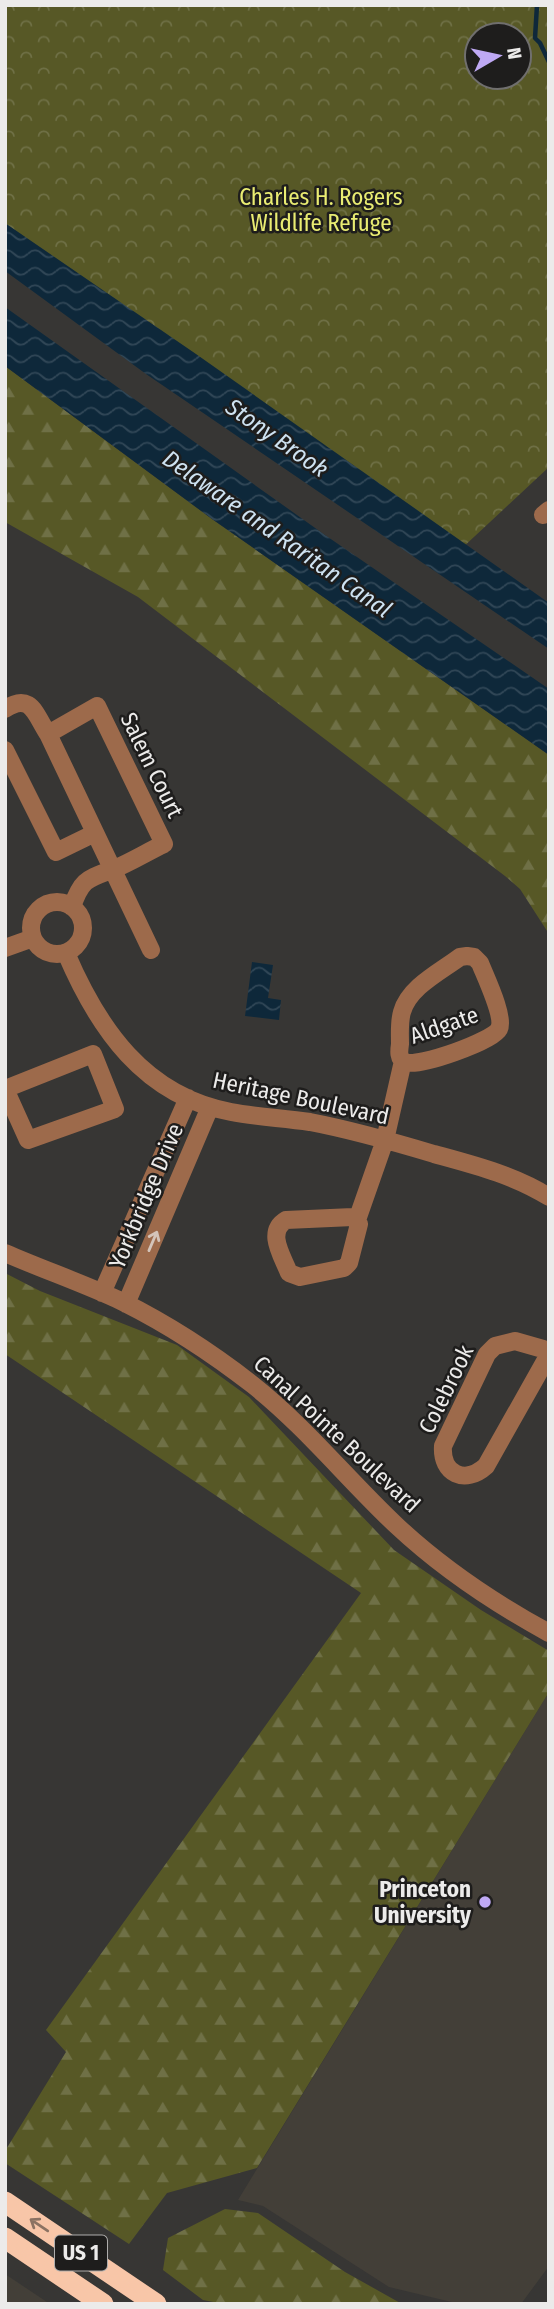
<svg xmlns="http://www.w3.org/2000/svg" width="554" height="2309" font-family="'Fira Sans Condensed',sans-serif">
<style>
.built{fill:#433f38}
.forest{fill:url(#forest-firs)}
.park{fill:url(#park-crowns);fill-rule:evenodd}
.water{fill:url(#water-waves)}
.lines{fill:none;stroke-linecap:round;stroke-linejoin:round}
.stream{stroke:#0e283a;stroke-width:4.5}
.minor{stroke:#9d6a4b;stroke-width:18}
.highway{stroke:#f8c6a8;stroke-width:21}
.oneway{stroke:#d4c4ba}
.oneway2{stroke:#8b7262}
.poi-dot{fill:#bfa9f4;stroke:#1e1d1c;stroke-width:2.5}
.labels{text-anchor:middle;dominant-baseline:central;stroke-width:5;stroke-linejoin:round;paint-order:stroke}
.shield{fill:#1e1d1c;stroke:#aeadac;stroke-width:2}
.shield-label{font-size:21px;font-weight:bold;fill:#ecebea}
.park-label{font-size:23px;fill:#e9ec72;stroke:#1e1d1c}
.street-label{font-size:23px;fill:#ecebea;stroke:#1e1d1c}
.poi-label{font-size:23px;font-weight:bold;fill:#ecebea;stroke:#1e1d1c;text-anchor:end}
.water-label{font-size:24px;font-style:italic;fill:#cee2f1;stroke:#1e1d1c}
</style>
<defs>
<pattern id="forest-firs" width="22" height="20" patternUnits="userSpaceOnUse" patternTransform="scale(1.75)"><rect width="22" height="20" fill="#575826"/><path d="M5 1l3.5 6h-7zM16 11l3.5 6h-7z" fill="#6f7046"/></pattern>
<pattern id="park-crowns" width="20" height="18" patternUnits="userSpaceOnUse" patternTransform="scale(1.75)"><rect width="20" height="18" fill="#575826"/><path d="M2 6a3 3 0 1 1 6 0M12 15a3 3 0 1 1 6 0" fill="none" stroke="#6f7046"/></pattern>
<pattern id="water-waves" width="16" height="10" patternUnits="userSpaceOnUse" patternTransform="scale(1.75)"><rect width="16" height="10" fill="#0e283a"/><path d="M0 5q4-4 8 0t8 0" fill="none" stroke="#314757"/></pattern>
</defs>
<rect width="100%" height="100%" fill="#373634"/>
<path class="built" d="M549 1692V2266L521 2304H460L389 2287 263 2206 238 2200Z
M5 2274 50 2304H5Z"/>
<path class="forest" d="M5 366 212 519 549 755V934L520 889 505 876 138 597 5 522Z
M5 1273 40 1291 177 1345 249 1397 394 1550 481 1610 549 1651V1692L257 2168 167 2193 129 2244 5 2163V2151L66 2052 46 2030 361 1593 5 1354Z
M225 2209 258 2213 345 2272 402 2304H224L203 2300 163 2270 168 2238Z"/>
<path class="park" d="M5 5H549V467L460 550 5 247ZM477 35H519V77H477Z"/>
<path class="water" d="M5 223 196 354 549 603V649L146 374 5 271Z
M5 307 325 535 549 689V755L212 519 5 366Z
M252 962 273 965 268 998 281 1000 279 1020 245 1016Z"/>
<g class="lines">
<path class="stream" d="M537 5 535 38 540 43 549 62"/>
<path class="minor" d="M543 515 549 510
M5 709C31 692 35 714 48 734L151 950
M48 734 97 706 164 844C147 852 131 862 114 869 88 879 82 878 72 907
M5 750 56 852 95 833
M31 928a26 26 0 1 1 52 0a26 26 0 1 1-52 0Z
M5 948 33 938
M66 953C98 1028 144 1096 231 1112 257 1117 284 1118 310 1122 352 1130 394 1142 434 1154 474 1165 514 1175 549 1197
M467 956 474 957 480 963C485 976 505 1017 499 1029 493 1041 418 1068 405 1062 398 1059 399 1051 400 1044 400 1033 399 1022 402 1012 409 987 440 972 460 957Z
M5 1089 93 1054 115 1109 28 1140 5 1089
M353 1217 359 1224 349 1263 344 1268 300 1277 289 1273C282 1255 266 1232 286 1220Z
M357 1220 385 1140 403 1061
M5 1253C44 1270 85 1284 123 1302 169 1325 212 1353 253 1385 306 1427 348 1480 397 1526 443 1569 494 1603 549 1633
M102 1293 188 1098
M126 1304 210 1107
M515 1341 543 1349 547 1351 548 1356 486 1466C465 1485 441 1474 443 1446L487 1354 495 1346Z"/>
<path class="highway" d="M5 2202 156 2304
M5 2238 103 2304"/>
</g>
<defs><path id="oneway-shaft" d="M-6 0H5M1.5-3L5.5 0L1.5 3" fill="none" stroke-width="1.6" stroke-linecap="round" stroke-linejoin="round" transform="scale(1.75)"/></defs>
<use class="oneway" href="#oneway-shaft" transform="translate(153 1241) rotate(-67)"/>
<use class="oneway2" href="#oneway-shaft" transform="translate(39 2225) rotate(-146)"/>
<circle class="poi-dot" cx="485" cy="1902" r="7"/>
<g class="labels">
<rect class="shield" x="55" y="2235.5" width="52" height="35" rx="5"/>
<g class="shield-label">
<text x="81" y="2253">US 1</text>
</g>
<g class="park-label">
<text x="321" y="197">Charles H. Rogers<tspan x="321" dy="26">Wildlife Refuge</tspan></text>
</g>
<g class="street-label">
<text transform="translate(152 765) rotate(64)">Salem Court</text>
<text transform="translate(444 1025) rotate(-19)">Aldgate</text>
<text transform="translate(301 1098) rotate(12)">Heritage Boulevard</text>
<text transform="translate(146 1196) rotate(-67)">Yorkbridge Drive</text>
<text transform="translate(446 1389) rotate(-64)">Colebrook</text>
<text transform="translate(337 1434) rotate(43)">Canal Pointe Boulevard</text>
</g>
<g class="poi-label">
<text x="471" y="1889">Princeton<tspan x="471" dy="26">University</tspan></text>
</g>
<g class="water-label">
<text transform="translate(277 438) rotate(35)">Stony Brook</text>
<text transform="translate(277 534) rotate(35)">Delaware and Raritan Canal</text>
</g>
</g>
<rect width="554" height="2309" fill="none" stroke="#ecebea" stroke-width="14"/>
<g transform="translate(498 56) rotate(81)"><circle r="33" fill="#1e1d1c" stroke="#706f6e" stroke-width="2"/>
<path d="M0-5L12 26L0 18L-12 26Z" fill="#bfa9f4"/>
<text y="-10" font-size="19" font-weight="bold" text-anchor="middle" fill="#ecebea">N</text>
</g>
</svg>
